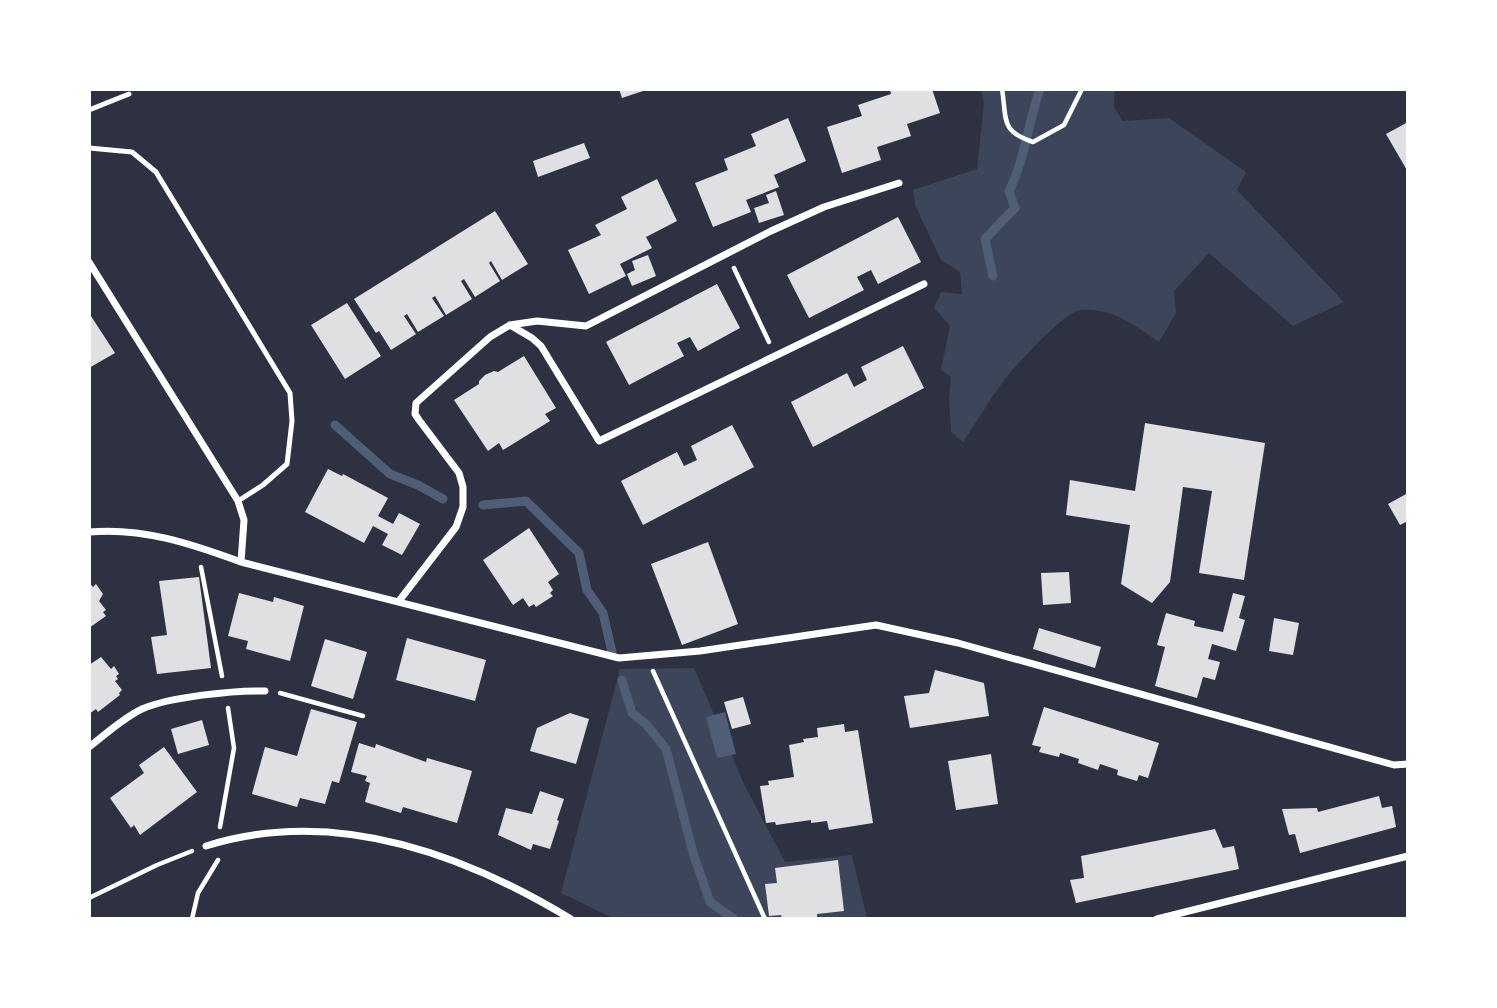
<svg xmlns="http://www.w3.org/2000/svg" width="1497" height="1008" font-family="'PT Sans Narrow',sans-serif">
<style>
.green{fill:#3c4559}
.water{fill:#4f5d75}
.lines{fill:none;stroke-linecap:round;stroke-linejoin:round}
.stream{stroke:#4f5d75;stroke-width:9}
.building{fill:#e0e0e3}
.path{stroke:#fff;stroke-width:4.5}
.service{stroke:#fff;stroke-width:5}
.minor{stroke:#fff;stroke-width:7}
</style>
<rect width="100%" height="100%" fill="#2d3142"/>
<path class="green" d="M981 89H1115L1114 106 1122 121 1169 118 1246 172 1237 190 1344 302 1293 326 1209 253 1174 291 1176 313 1159 342C1135 325 1111 307 1080 310 1064 312 1013 368 1002 383 988 402 976 423 963 442L951 432 949 398 951 377 941 370 950 326 934 308 941 292 962 294 960 272 941 260 915 205 913 190 977 169 984 104Z
M694 668 744 784 785 862 852 855 867 919H615L561 893 620 669Z"/>
<path class="water" d="M725 712 736 754 717 758 706 717Z"/>
<g class="lines">
<path class="stream" d="M993 276 985 239 1015 208 1009 191C1025 159 1028 123 1040 89
M335 425 390 474 418 485 443 499
M483 505 526 501 579 553 587 590 603 613 612 652
M622 680 632 713 646 724 666 749 694 856 710 902 734 919"/>
</g>
<path class="building" d="M619 89H645L646 90 622 98Z
M890 89H932L940 113 907 124 911 136 877 147 881 160 842 173 827 127 862 116 858 105 891 94Z
M788 118 806 161 774 175 779 187 746 200 751 212 713 227 695 183 728 170 724 159 756 146 751 134Z
M1408 122V172L1386 134Z
M584 143 590 158 538 177 533 161Z
M657 179 677 221 646 237 652 248 620 264 626 276 589 294 568 250 601 235 595 225 627 209 621 197Z
M776 191 784 215 759 223 754 208 769 203 766 195Z
M495 211 528 264 502 280 491 261 489 263 500 281 475 297 464 279 461 281 472 299 446 315 435 296 432 298 444 316 418 332 407 314 404 316 416 334 391 350 379 331 376 333 354 299Z
M898 217 921 262 878 284 871 270 857 277 864 290 809 318 787 275Z
M648 255 656 276 632 286 627 274 635 270 632 261Z
M717 284 740 328 698 351 690 337 677 343 684 356 629 385 606 342Z
M347 303 381 356 345 379 311 325Z
M89 313 115 353 89 368Z
M903 346 924 388 813 447 791 402 847 373 854 387 867 380 861 367Z
M524 356 556 408 545 414 550 421 503 450 499 443 488 451 454 400 479 384V381L485 375 494 371 498 372Z
M1145 423 1265 443 1244 580 1199 573 1212 491 1183 487 1170 582 1152 603 1121 584 1130 525 1066 515 1070 480 1135 491Z
M732 425 754 467 643 525 621 481 677 452 684 466 697 460 691 446Z
M328 469 342 476 343 474 388 498 378 516 393 524 399 513 420 524 402 555 382 545 388 534 373 526 364 543 305 512Z
M1408 493V521L1400 525 1388 504Z
M529 528 559 574 548 582 553 590 550 593 553 596 536 607 534 604 529 607 523 598 513 605 483 560Z
M708 542 738 624 682 645 651 564Z
M1069 572 1071 603 1043 605 1041 573Z
M199 577 211 668 157 674 151 637 167 635 159 581Z
M89 582 93 587 96 584 103 594 99 601 106 610 103 612 106 616 89 628Z
M239 593 273 602 274 597 304 606 290 661 246 649 248 641 228 636Z
M1233 593 1245 596 1239 618 1245 620 1236 651 1212 644 1208 659 1220 662 1215 680 1203 677 1197 698 1155 686 1165 647 1157 645 1166 613 1195 621 1194 626 1223 632Z
M1274 618 1299 623 1293 655 1269 651Z
M1039 628 1101 647 1095 668 1033 649Z
M407 638 486 660 475 701 396 680Z
M325 639 367 652 353 699 311 686Z
M101 657 111 669 114 666 119 674 116 676 118 679 115 681 122 690 119 693 120 695 98 712 96 709 89 714V665Z
M935 670 984 683 989 716 910 728 904 696 929 693Z
M743 697 751 724 732 729 724 702Z
M1044 707 1159 743 1148 778 1139 775 1137 781 1117 775 1118 770 1100 764 1098 770 1078 763 1079 759 1060 753 1059 757 1039 752 1041 747 1032 745Z
M311 709 357 722 339 783 332 781 325 804 300 798 297 807 252 794 265 747 297 756Z
M570 713 589 719 576 764 530 751 537 728Z
M202 720 209 745 178 754 171 729Z
M844 724 845 732 858 730 873 823 829 830 827 821 811 823V820L776 825 775 822 766 823 760 786 769 785 768 781 794 777 789 745 804 742 803 739 818 737 817 728Z
M359 743 375 748 376 744 426 762 427 758 472 771 457 823 403 807 401 813 365 802 370 783 365 781 367 776 351 772Z
M164 747 197 792 140 835 134 825 131 828 110 798 144 773 139 765Z
M991 754 998 804 956 810 948 761Z
M540 791 564 799 557 820 559 821 550 849 533 844 531 850 498 835 506 808 532 814Z
M1379 796 1382 808 1392 806 1396 827 1300 853 1295 834 1289 835 1282 809 1317 808 1318 812Z
M1215 829 1223 848 1234 846 1239 869 1076 903 1070 880 1084 878 1081 856Z
M838 860 844 911 817 914V917L812 919H782L781 915 769 916 765 884 777 883 775 868Z"/>
<g class="lines">
<path class="path" d="M1002 89C1007 120 1000 131 1033 142L1064 125 1082 89
M734 268 769 342
M201 567 222 676
M653 671 765 919
M280 693 363 716
M220 827 234 748 228 708
M89 898 157 865 192 851
M192 919 198 893 218 860"/>
<path class="service" d="M89 110 129 94
M89 148 132 152 156 172 290 393 292 421 287 464 263 485 238 501"/>
<path class="minor" d="M89 262 238 501 244 520 241 562
M510 325 532 338 541 346 599 441 924 284
M89 532C142 527 192 544 241 562L619 658 700 651 876 625 958 643 1394 765 1408 764
M399 601 456 527 463 507V487L459 473 419 420 415 414 416 403 490 337 510 325 537 321 586 326 771 231 824 207 899 183
M89 747C106 734 123 718 142 709 169 697 235 690 265 691
M206 846C333 806 462 853 571 919
M1157 919 1408 856"/>
</g>
<rect width="1497" height="1008" fill="none" stroke="#ffffff" stroke-width="182"/>
</svg>
